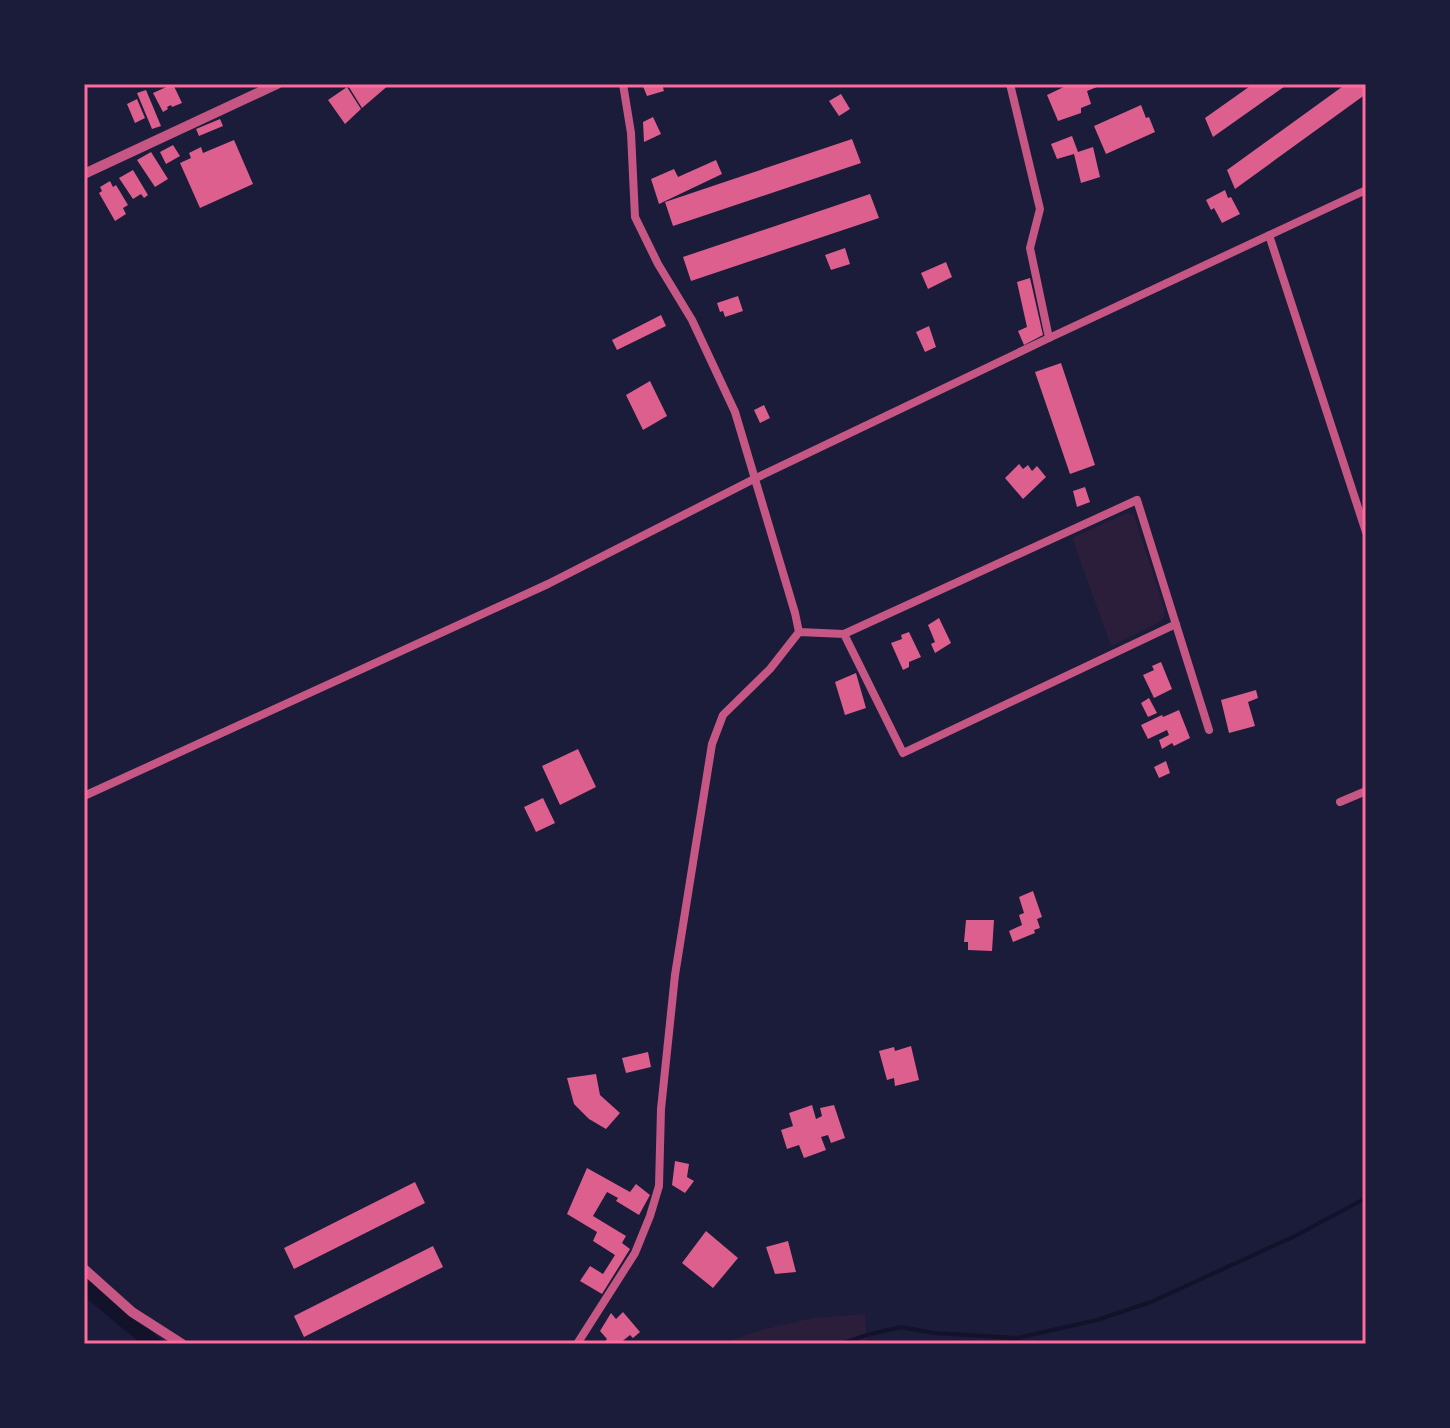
<svg xmlns="http://www.w3.org/2000/svg" width="1450" height="1428" font-family="'Zilla Slab',serif">
<style>
.green{fill:#2a1e3b}
.lines{fill:none;stroke-linecap:round;stroke-linejoin:round}
.stream{stroke:#12122b;stroke-width:4}
.canal{stroke:#12122b;stroke-width:16}
.building{fill:#dd5f8e}
.minor{stroke:#c65784;stroke-width:8}
.tertiary{stroke:#c65784;stroke-width:10}
.neatline{fill:none;stroke:#ff6b9d;stroke-width:3}
</style>
<rect width="100%" height="100%" fill="#1b1b3a"/>
<path class="green" d="M1127 513 1134 515 1164 608V617L1158 623 1111 646 1072 538Z
M865 1314 867 1344H721L757 1331 813 1318Z"/>
<g class="lines">
<path class="stream" d="M840 1344 867 1335 901 1327 934 1333 1017 1338 1097 1320 1151 1302 1295 1236 1366 1198"/>
<path class="canal" d="M84 1286 154 1344"/>
</g>
<path class="building" d="M173 84 182 103 172 107 171 105 167 107 168 109 163 112 153 93Z
M347 84H390L362 108Z
M642 84H662L664 91 647 96Z
M1070 84H1096L1097 87 1087 91 1091 104 1081 108V113L1058 121 1047 95Z
M1253 84H1288L1213 137 1205 118Z
M1346 84H1366V94L1235 189 1227 170Z
M347 87 361 109 345 124 328 100Z
M146 90 161 126 152 129 137 93Z
M841 94 850 109 839 116 829 101Z
M137 99 145 118 135 123 127 104Z
M1141 105 1146 118 1149 117 1155 132 1106 154 1094 126Z
M653 117 661 134 644 142 643 122Z
M220 119 223 126 199 136 196 129Z
M1072 136 1078 152 1093 147 1100 177 1081 183 1074 154 1057 159 1051 144Z
M852 139 861 163 673 226 665 202Z
M234 140 253 184 200 208 180 163 191 158 189 153 201 147 203 153Z
M173 145 180 156 166 164 160 152Z
M151 152 168 179 155 187 137 160Z
M716 160 722 174 659 204 651 179 674 169 678 177Z
M133 170 148 195 144 198 141 194 133 199 119 178Z
M110 181 113 187 116 185 128 205 123 208 126 214 115 221 99 193 102 191 100 187Z
M1225 190 1228 198 1231 197 1240 214 1222 223 1214 208 1211 210 1206 200Z
M870 194 879 218 691 281 683 257Z
M845 248 850 264 831 270 825 255Z
M946 262 952 277 928 289 921 273Z
M1030 278 1043 335 1024 345 1018 331 1027 327 1017 282Z
M738 296 743 311 725 317 723 311 720 312 717 303Z
M661 315 666 326 617 350 612 340Z
M929 326 936 347 925 352 916 332Z
M1061 363 1095 465 1070 474 1035 372Z
M650 381 667 416 643 430 626 395Z
M764 405 770 418 760 423 754 410Z
M1019 464 1023 469 1028 465 1032 471 1037 466 1046 477 1023 499 1005 478Z
M1085 487 1090 502 1077 507 1073 491Z
M939 618 951 643 935 653 931 644 935 642 928 625Z
M909 632 921 657 909 662V667L903 670 891 643 902 639 901 635Z
M1161 662 1172 689 1154 698 1143 675 1154 670 1152 666Z
M856 673 866 708 845 715 835 682Z
M1256 690 1258 698 1248 702 1255 726 1229 733 1221 700Z
M1149 698 1157 713 1148 717 1141 703Z
M1179 710 1190 738 1174 746 1172 743 1162 749 1159 740 1169 735 1167 730 1148 739 1141 725 1162 715 1163 717Z
M578 749 596 787 560 805 542 766Z
M1166 761 1170 773 1159 778 1154 767Z
M543 798 555 823 536 832 524 807Z
M1033 891 1042 917 1037 919 1040 928 1034 930 1035 933 1013 942 1009 931 1022 925 1019 915 1024 913 1019 897Z
M966 920H994L992 951 968 950V942H964Z
M911 1046 919 1080 895 1086 894 1078 887 1080 879 1051 894 1047 895 1051Z
M648 1052 651 1067 626 1073 622 1058Z
M596 1074 600 1095 620 1113 606 1129 589 1119 574 1104 567 1078Z
M812 1105 816 1119 822 1116 820 1108 834 1105 845 1138 831 1143 828 1135 821 1137 826 1150 804 1158 799 1145 787 1149 781 1130 793 1126 789 1113Z
M675 1161 689 1164 687 1177 694 1181 685 1193 672 1185Z
M587 1168 630 1192 636 1184 650 1195 639 1215 616 1201 618 1198 607 1192 593 1216 626 1236 622 1243 630 1249 602 1294 580 1281 590 1266 603 1274 615 1255 593 1241 597 1232 567 1214Z
M415 1182 425 1203 294 1269 284 1248Z
M706 1231 738 1258 713 1288 682 1263Z
M788 1241 796 1272 775 1274 766 1247Z
M433 1246 443 1267 304 1337 294 1316Z
M623 1312 640 1332 633 1338 630 1335 619 1344H603L607 1339 600 1331 611 1313 616 1319Z"/>
<g class="lines">
<path class="minor" d="M1010 84 1040 209 1030 248 1049 338
M1269 235 1366 532
M799 632 844 634 1137 500 1209 730
M844 634 903 753 1176 624
M84 796 548 584 754 479 1049 338 1366 190
M1340 802 1366 791
M577 1344 635 1253 650 1216 659 1186 661 1109 675 975 712 744 723 715 770 669 799 632 795 613 735 412 692 320 658 264 635 217 631 133 623 84"/>
<path class="tertiary" d="M84 174 277 84
M84 1269 132 1312 182 1344"/>
</g>
<rect width="1450" height="1428" fill="none" stroke="#1b1b3a" stroke-width="172"/>
<rect x="86" y="86" width="1278" height="1256" class="neatline"/>
</svg>
